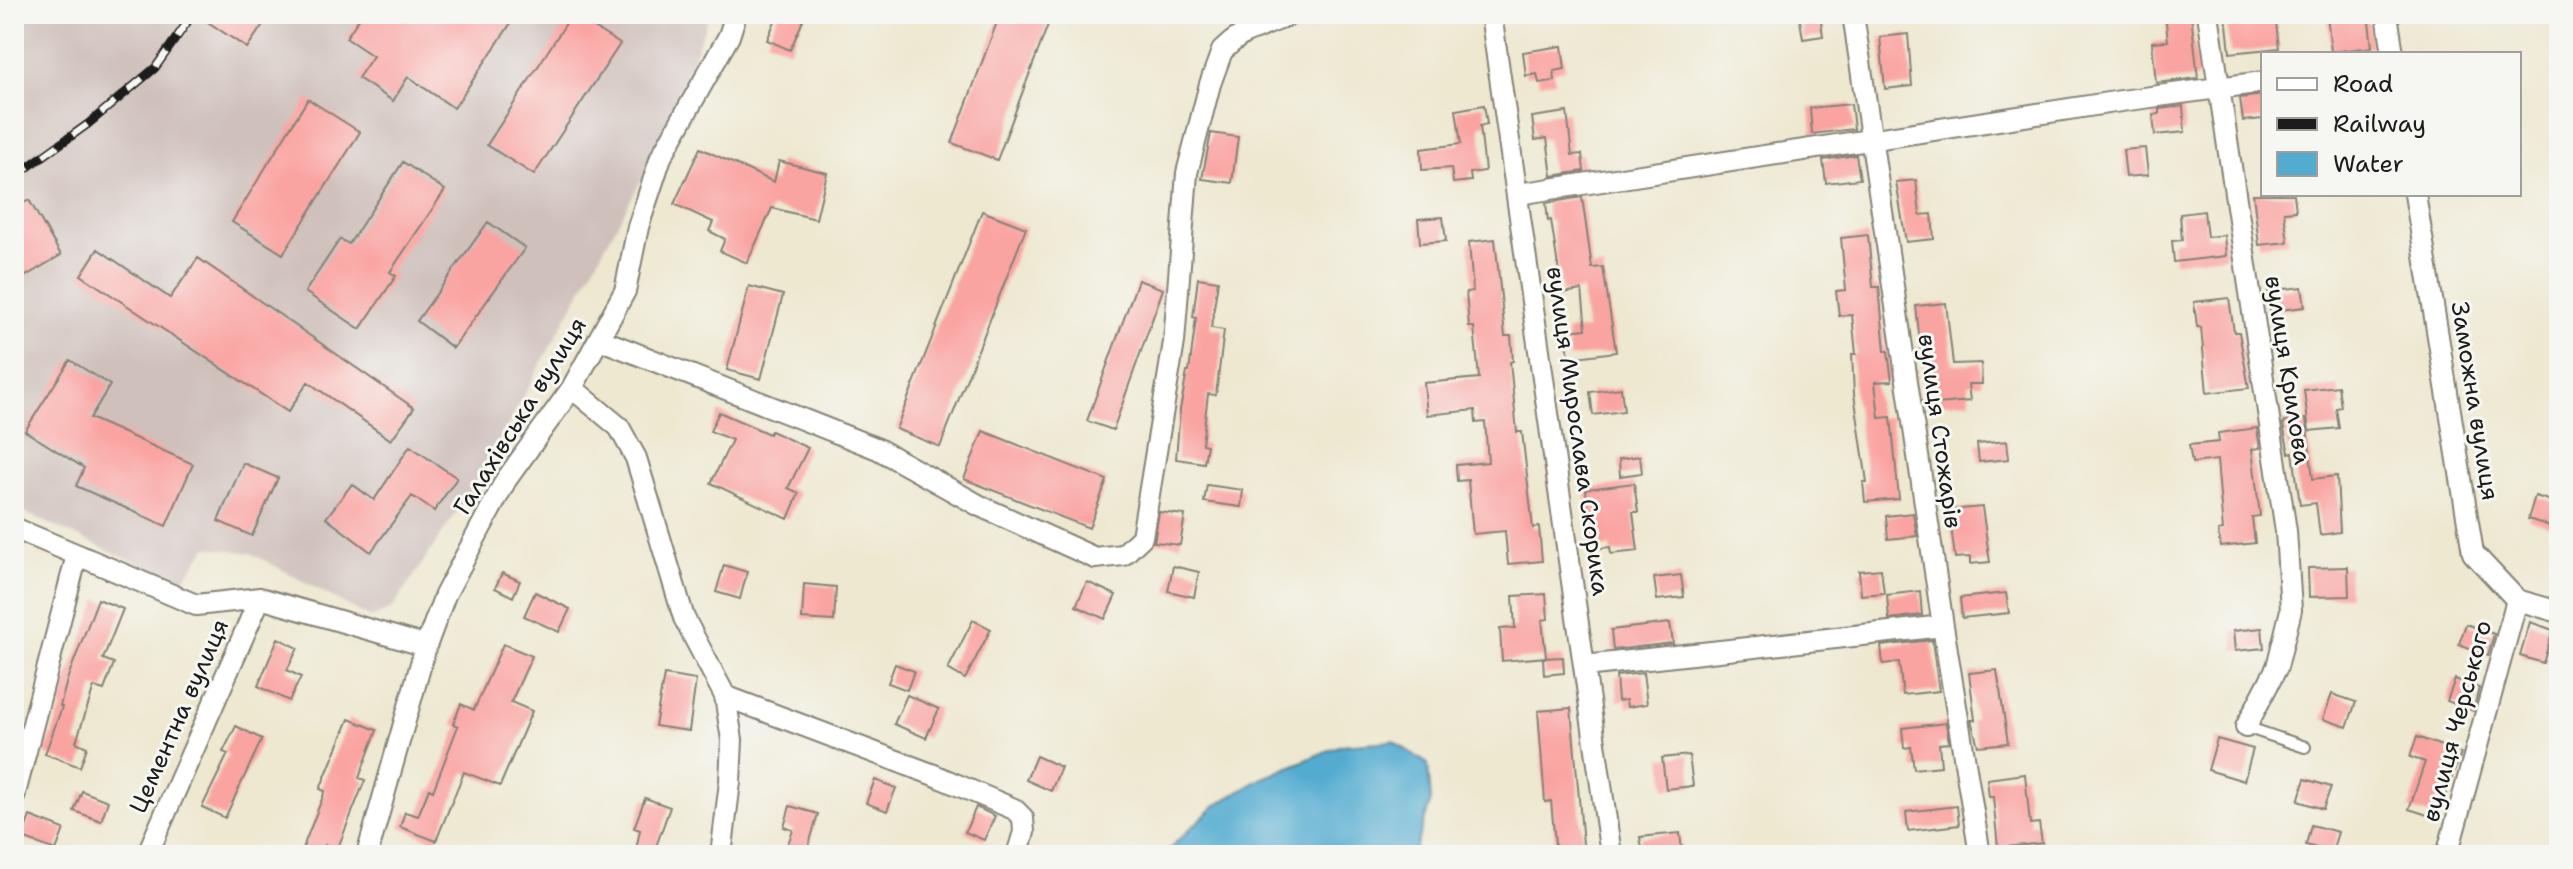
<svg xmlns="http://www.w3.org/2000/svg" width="2573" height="869" font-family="'Shantell Sans',sans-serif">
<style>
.industrial{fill:#cfc0bb}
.water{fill:#53abd0;stroke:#386476;stroke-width:2}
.building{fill:#faa4a2}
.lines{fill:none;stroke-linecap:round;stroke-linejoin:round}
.lane-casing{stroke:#858276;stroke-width:14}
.street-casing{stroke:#858276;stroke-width:24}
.lane{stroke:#fff;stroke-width:10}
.street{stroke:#fff;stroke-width:20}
.rail-casing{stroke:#1c1c1c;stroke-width:9}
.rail{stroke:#f6f6f2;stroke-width:6;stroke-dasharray:18;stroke-linecap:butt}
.labels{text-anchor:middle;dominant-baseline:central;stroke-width:6;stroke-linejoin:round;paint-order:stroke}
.street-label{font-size:24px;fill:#1c1c1c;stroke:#f6f6f2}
</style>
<rect width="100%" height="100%" fill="#f6f6f2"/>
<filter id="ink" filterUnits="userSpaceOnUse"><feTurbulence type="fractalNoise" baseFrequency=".0125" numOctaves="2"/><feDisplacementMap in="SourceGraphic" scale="16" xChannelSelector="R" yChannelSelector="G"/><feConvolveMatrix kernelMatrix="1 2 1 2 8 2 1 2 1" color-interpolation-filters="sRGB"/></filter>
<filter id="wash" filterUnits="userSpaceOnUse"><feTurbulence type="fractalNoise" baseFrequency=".006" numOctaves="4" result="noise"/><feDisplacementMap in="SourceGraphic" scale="32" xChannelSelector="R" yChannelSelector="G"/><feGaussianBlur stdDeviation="1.8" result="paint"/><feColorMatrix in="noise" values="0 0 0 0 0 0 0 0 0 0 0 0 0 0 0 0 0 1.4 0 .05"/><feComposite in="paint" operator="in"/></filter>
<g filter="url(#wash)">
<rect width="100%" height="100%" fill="#eee8d0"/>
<path class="industrial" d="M14 14H710L656 153 478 480 392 609 371 618 251 553 207 547 181 583 14 508Z"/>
<path class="water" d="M1393 741 1428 764 1431 801 1413 855H1167L1173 845 1215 806 1261 779 1341 745Z"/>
<g id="blocks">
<path class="building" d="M196 14H270L247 48Z
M362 14H517L454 108 408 77 393 101 358 78 373 56 346 38Z
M572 14 620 44 534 175 487 145Z
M778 14H806L790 50 767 40Z
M1000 14H1052L997 160 952 143Z
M1799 14H1820L1823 36 1803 39Z
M2165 14H2191L2198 78 2156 83 2152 42 2168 41Z
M2226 14H2275L2279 48 2230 53Z
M2327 14H2368L2372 47 2331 52Z
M1908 34 1912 86 1885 89 1880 37Z
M1562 46 1565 69 1554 71 1555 81 1539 83 1537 74 1526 76 1523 52Z
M2263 95V119L2243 121 2240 98Z
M308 99 360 132 283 254 232 222Z
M1851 104 1854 129 1812 134 1810 108Z
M1484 105 1487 124 1480 126 1485 171 1470 173 1471 181 1453 183 1451 168 1422 170 1421 149 1461 144 1456 110Z
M2183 106 2185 132 2155 135 2153 115 2159 114V109Z
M1567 112 1572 155 1582 154 1584 171 1552 176 1547 138 1535 140 1532 117Z
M1211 133 1238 137 1232 183 1202 179Z
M700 148 774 182 779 161 827 173 816 219 772 208 747 263 720 251 725 239 709 231 713 222 674 204Z
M2145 148 2148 175 2126 177 2123 150Z
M1856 155 1860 179 1826 183 1823 160Z
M403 162 445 190 390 272 396 276 360 329 305 292 340 239 349 244Z
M1916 180 1920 215 1932 214 1934 239 1906 242 1896 182Z
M2253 194H2294L2296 211 2284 212 2288 242 2259 245Z
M1582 197 1592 268 1603 267 1616 352 1569 358 1566 331 1586 329 1582 290 1562 293 1551 220 1548 221 1546 203Z
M29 200 61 255 14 283V208Z
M982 211 1026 228 940 447 896 429Z
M2204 211 2207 237 2224 235 2226 256 2174 262 2172 241 2182 240 2180 214Z
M1443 217 1446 241 1420 243 1418 219Z
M488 222 525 248 453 348 417 321Z
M1868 235 1873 287H1879L1885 351H1888L1892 381 1875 382 1879 418 1891 417 1899 499 1865 502 1863 482H1867L1854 394 1852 354H1856L1852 315 1839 316 1836 291 1846 290 1841 238Z
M1495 239 1505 336H1511L1513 361 1510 362 1517 432H1522L1533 528 1539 527 1542 561 1508 564 1505 531 1473 534 1468 480 1457 481 1456 465 1488 462 1485 422 1476 423 1475 410 1427 415 1424 383 1479 378 1474 327H1469L1466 292 1473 291 1469 242Z
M98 249 170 298 198 258 414 408 391 440 308 382 288 412 81 275Z
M1198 278 1218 281 1211 328 1224 330 1216 395 1208 394 1202 444 1207 445 1204 463 1176 459 1180 410 1187 372H1189L1196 318 1193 317Z
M1138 280 1163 289 1113 430 1087 421Z
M749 286 783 295 761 379 727 370Z
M2302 287 2305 307 2270 311 2268 291Z
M2229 298 2234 332H2239L2249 388 2207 393 2201 327H2197L2194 302Z
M1946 303 1953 364 1981 363 1982 384H1968L1970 401 1937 404 1930 351 1921 352 1916 306Z
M70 360 110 385 90 418 193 464 166 526 76 486 84 468 25 431Z
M2338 386 2341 407 2336 408 2339 428 2309 431 2304 390Z
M1621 388 1624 411 1593 415 1590 392Z
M719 412 769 434 771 431 808 448 788 488 799 493 788 519 711 483 732 440 710 431Z
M2306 419 2313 479 2337 476 2340 532 2320 535 2316 503 2300 505 2293 452 2289 453 2283 425 2285 422Z
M2257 428 2260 448 2252 449 2260 516 2252 517 2255 543 2220 547 2218 531 2223 530 2217 460 2192 463 2189 445 2219 442 2218 433Z
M983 431 1107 480 1089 528 964 479Z
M2007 441 2009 459 1979 462 1977 444Z
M410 446 457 478 434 511 412 496 371 552 326 518 352 484 374 500Z
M1640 456 1642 473 1620 476 1619 459Z
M243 463 278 478 252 536 218 521Z
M1634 483 1638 512H1633L1638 551 1611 554 1610 547 1591 549 1586 489Z
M1207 485 1243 490 1241 507 1204 502Z
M2535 496 2559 503V529L2528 519Z
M1982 507 1990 562 1970 564V557L1955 558 1949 510Z
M1159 512 1185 515 1180 545 1154 542Z
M1913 513 1917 536 1888 539 1886 516Z
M724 565 747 572 740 599 716 592Z
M1173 566 1199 572 1194 597 1168 591Z
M2348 567 2349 596 2309 597 2308 568Z
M1881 569 1884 593 1861 595 1859 571Z
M502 573 520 581 513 597 495 588Z
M1681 575 1684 597 1657 600 1654 578Z
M1087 582 1116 595 1105 619 1076 606Z
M804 584 836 587 834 621 802 619Z
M1920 591 1922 615 1889 619 1887 595Z
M535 592 570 609 559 632 524 616Z
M2006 593 2009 613 1962 618 1960 598Z
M1546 594 1548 619 1542 620 1546 657 1502 661 1500 629 1515 628 1513 596Z
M98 599 123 609 103 659 114 663 104 690 94 687 76 742 87 747 80 767 45 754 62 707 60 706 68 677Z
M973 620 991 629 965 679 948 669Z
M2530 622 2553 630 2543 663 2520 656Z
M1670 623 1673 643 1613 650 1611 630Z
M2466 624 2494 634 2488 655 2459 644Z
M2262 628 2264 648 2235 651 2233 631Z
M278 638 298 648 287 670 301 677 289 701 258 686Z
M1932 640 1939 691 1903 695 1899 662 1883 664 1881 646Z
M503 644 532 656 511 702 532 711 500 786 464 772 436 841 400 827 405 812 418 816 429 789 433 791 458 726 453 724 461 704 474 710Z
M1563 657 1564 673 1544 675 1543 658Z
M895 664 914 671 907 690 888 683Z
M1997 670 2008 743 1978 746 1971 720H1975L1969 673Z
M1643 673 1647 704 1627 707 1626 700 1618 701 1616 676Z
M664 675 696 680 689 731 655 726Z
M2455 679 2479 688 2473 711 2447 701Z
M2332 694 2356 702 2347 727 2323 719Z
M907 695 939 709 926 738 894 724Z
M1571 708 1584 855H1556L1551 801 1545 802 1538 711Z
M349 719 377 730 359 778 365 780 337 850 325 845 321 855H300L325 791 320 789Z
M1946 723 1949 743 1939 744 1941 766 1914 769 1911 747 1904 748 1902 728Z
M236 726 262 739 225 818 202 807 228 754 223 752Z
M2417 737 2461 753 2437 818 2409 809 2425 762 2410 757Z
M2217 739 2253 749 2244 781 2208 770Z
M1689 755 1693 786 1666 789 1662 758Z
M1036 756 1061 767 1051 791 1026 780Z
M2025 774 2030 824 2039 823 2042 843 1998 848 1993 797H1989L1987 779Z
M2305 779 2331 787 2323 809 2298 801Z
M875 780 896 788 887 811 866 803Z
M82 791 108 801 101 821 74 811Z
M645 798 670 807 653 855H635L640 830 634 828Z
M790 806 818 814 806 855H784L793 830 784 827Z
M1957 806 1959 825 1908 831 1906 812Z
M976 807 995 816 984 840 965 832Z
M30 816 64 829 56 850 22 838Z
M2311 825 2338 832 2332 852 2306 845Z
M1680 833 1682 852 1643 855 1640 837Z"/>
</g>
</g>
<g filter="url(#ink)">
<use href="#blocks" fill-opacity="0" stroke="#858276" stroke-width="2"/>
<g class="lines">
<g class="lane-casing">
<path id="lane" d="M2246 727 2305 747"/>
</g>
<g class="street-casing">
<path id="street" d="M1491 14 1611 855
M1853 14 1943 626 1980 855
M2208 14 2286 531 2291 610 2277 667 2246 727
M2387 14 2393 54
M1518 194 2121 101 2263 82
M2415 194 2473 553 2517 600
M599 339 878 449 980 506 1095 558 1123 555 1142 537 1174 342 1187 173 1210 84 1222 51 1232 42 1243 34 1292 14
M572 388 619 427 636 458 684 618 725 696 732 740 730 782 721 855
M14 528 196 605 260 598 426 646
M2517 600 2559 612
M1585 666 1943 626
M725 696 934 775 1014 809 1023 818 1024 832 1017 855
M14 797 77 555
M147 855 260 598
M367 855 426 646 445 595 506 480 572 388 625 291 638 227 661 157 729 36 736 14
M2447 855 2517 600"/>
</g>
<use href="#lane" class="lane"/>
<use href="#street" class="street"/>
<g class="rail-casing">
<path id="rail" d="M14 177 88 124 155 68 193 14"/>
</g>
<use href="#rail" class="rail"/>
</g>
</g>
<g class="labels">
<g class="street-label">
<text transform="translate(2288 370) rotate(81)">вулиця Крилова</text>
<text transform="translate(2475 401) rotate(81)">Заможна вулиця</text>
<text transform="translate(520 416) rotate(-58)">Галахівська вулиця</text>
<text transform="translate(1578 431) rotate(82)">вулиця Мирослава Скорика</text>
<text transform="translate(1940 431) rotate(82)">вулиця Стожарів</text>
<text transform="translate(179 716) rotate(-66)">Цементна вулиця</text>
<text transform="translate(2457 721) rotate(-75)">вулиця Черського</text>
</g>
</g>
<rect width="2573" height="869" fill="none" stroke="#f6f6f2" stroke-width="48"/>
<rect x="2261" y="52" width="260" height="144" fill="#f6f6f2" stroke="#9f9f9c" stroke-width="2"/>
<rect x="2277" y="78" width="40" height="12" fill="#ffffff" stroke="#9f9f9c" stroke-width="2"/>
<text x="2333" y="92" font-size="24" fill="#1c1c1c">Road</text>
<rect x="2277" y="118" width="40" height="12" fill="#1c1c1c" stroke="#9f9f9c" stroke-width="2"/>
<text x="2333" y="132" font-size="24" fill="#1c1c1c">Railway</text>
<rect x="2277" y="152" width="40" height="24" fill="#53abd0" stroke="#9f9f9c" stroke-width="2"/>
<text x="2333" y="172" font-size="24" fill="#1c1c1c">Water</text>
</svg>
